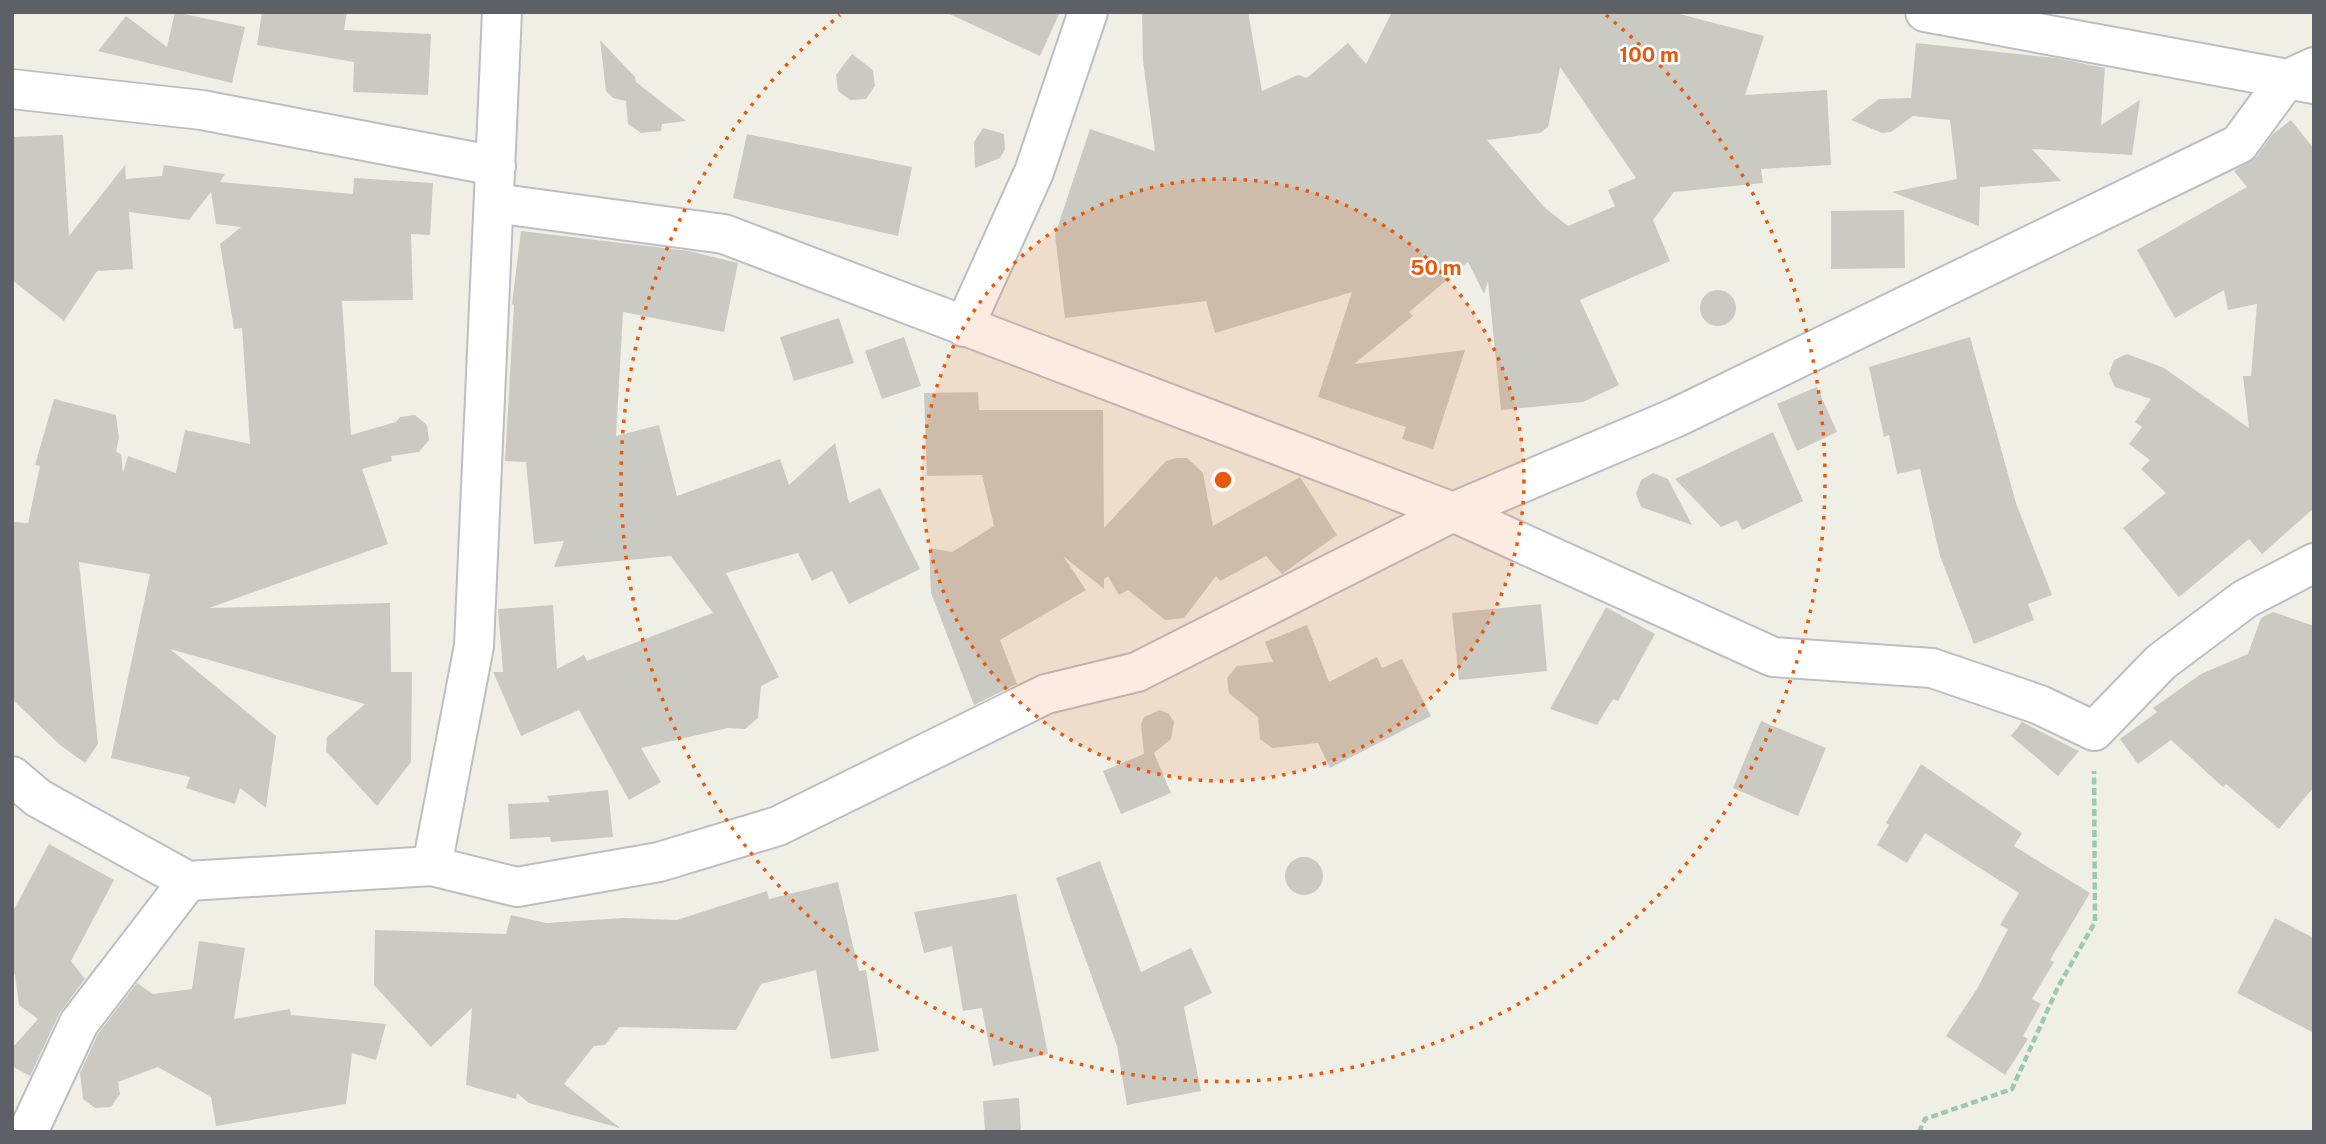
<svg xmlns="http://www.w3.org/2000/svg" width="2326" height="1144" font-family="'Public Sans',sans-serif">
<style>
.building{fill:#cbcac2;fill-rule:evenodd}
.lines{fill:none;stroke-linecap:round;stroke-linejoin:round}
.street-casing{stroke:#bdbec4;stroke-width:42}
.secondary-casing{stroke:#bbbdc4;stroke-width:42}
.path{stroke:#9bc9b0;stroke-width:4.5;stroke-dasharray:7 3.5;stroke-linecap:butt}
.street{stroke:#fff;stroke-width:38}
.secondary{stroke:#fff;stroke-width:38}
.ring{fill:none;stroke:#e8590c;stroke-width:3.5;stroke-dasharray:3.5 7}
.centre{fill:#e8590c;stroke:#fff;stroke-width:3.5}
.ring-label{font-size:21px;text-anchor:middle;font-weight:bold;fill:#e8590c;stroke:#fff;stroke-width:5;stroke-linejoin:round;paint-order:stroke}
</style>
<rect width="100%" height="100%" fill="#f0efe6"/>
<path class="building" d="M175 12 245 27 232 83 98 51 126 16 167 47Z
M262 12H347L344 30 431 34 428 95 353 92 354 62 257 45Z
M945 12H1060L1040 56Z
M1142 12H1248L1262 91 1298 75 1307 78 1348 43 1366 64 1392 12H1672L1764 36 1745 95 1827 90 1831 165 1761 169 1763 183 1674 192 1653 220 1670 261 1580 300 1619 385 1583 402 1501 410 1488 281 1484 294 1468 262 1409 312 1413 316 1354 364 1465 350 1433 449 1402 439 1406 427 1318 397 1352 292 1215 333 1206 301 1065 318 1055 235 1090 129 1155 151 1143 61ZM1560 67 1636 178 1608 190 1615 206 1568 226 1544 207 1487 140 1540 133 1548 127Z
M600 40 635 77 636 82 686 121 662 124 661 131 641 133 628 124 626 101 613 98 606 91Z
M1916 43 2056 58 2105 68 2101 125 2140 100 2132 155 2032 149 2061 181 1980 187 1979 226 1892 192 1957 179 1950 120 1913 116 1891 132 1882 133 1851 120 1879 99 1911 98Z
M852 54 873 70 875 86 866 99 850 100 838 91 836 75Z
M2291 120 2314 149V508L2262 554 2249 539 2179 597 2123 528 2166 493 2141 469 2150 460 2129 444 2142 427 2135 422 2151 399 2115 387 2109 374 2114 360 2127 354 2164 368 2249 428 2243 376H2251L2257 304 2228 310 2224 290 2175 318 2137 250 2247 187 2234 171 2256 157 2273 134Z
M983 128 1004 134 1005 149 1000 158 975 168 974 142Z
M747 134 912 167 898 236 733 198Z
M63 135 69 236 125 165 126 179 162 176 164 165 225 174 220 182 353 194 354 178 433 183 430 235 411 234 413 300 342 301 351 435 396 422 400 417 415 415 427 425 429 440 419 452 391 456 392 461 362 469 388 544 209 608 390 603 391 672H412L411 762 377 806 326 751 327 737 365 704 170 649 276 736 266 808 240 788 235 804 186 788 190 777 111 758 150 574 79 562 98 744 85 763 60 745 12 699V522L28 523 40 466 35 465 54 399 116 415 119 438 116 452 121 454 123 473 128 456 176 473 185 430 250 444 242 328 234 329 220 244 241 227 216 224 211 192 189 220 129 212 133 269 97 271 64 321 12 280V137Z
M1904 210 1905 268 1831 269V211Z
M521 231 689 251 738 263 724 332 623 312 616 436 659 425 677 496 780 459 789 485 835 443 849 503 880 488 920 569 849 604 832 571 812 581 798 553 726 573 779 677 761 686 758 718 745 729 728 728 641 748 661 782 629 800 579 710 521 736 493 672H503L498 609 553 605 557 669 584 655 587 661 713 613 671 556 554 567 564 541 534 544 526 462 505 461 514 305 512 304Z
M1700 308a18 18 0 1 1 36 0a18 18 0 1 1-36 0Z
M839 318 854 363 794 381 780 337Z
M904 337 921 386 882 399 865 351Z
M1970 337 2016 503 2052 595 2028 604 2034 620 1974 644 1940 556 1920 469 1897 474 1889 435 1884 437 1869 367Z
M1817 387 1837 432 1797 451 1777 404Z
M978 392 979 410H1103L1104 528 1166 461 1176 458H1187L1203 473 1213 526 1300 477 1337 535 1282 574 1266 556 1220 581 1216 576 1184 618 1165 620 1128 590 1119 595 1108 576 1104 579V589L1063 556 1086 590 1000 640 1017 684 974 705 931 593 929 548 952 552 994 526 982 475 927 476 924 393Z
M1773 432 1803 501 1742 530 1737 520 1721 527 1675 479Z
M1653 473 1668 479 1692 525 1641 507 1636 494 1641 480Z
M1541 604 1547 671 1459 680 1452 613Z
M1606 607 1655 634 1618 701 1613 699 1597 725 1550 709Z
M2273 612 2314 626V787L2279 829 2226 784 2223 787 2171 740 2138 764 2120 739 2157 712 2153 708 2201 674 2248 654 2261 618Z
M1307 625 1329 682 1377 657 1382 668 1402 659 1431 716 1330 768 1318 743 1272 748 1260 739 1258 717 1229 693 1227 678 1237 666 1273 662 1265 642Z
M1160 710 1169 714 1174 722 1171 739 1154 753 1171 793 1121 814 1103 771 1144 754 1141 725 1144 717Z
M1761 721 1826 748 1798 816 1733 788Z
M2022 722 2079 751 2058 776 2011 736Z
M1921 764 2022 833 2014 846 2090 893 2050 960 2054 962 2032 999 2041 1004 2023 1036 2028 1039 2005 1075 1946 1036 1977 989 2008 929 2000 925 2019 893 1925 833 1907 863 1877 845 1889 825 1886 823Z
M608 790 613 837 551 842 550 837 510 839 508 804 550 802 547 796Z
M49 844 114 880 71 961 85 979 59 1014 30 1076 15 1068 12 1060 13 1047 38 1019 19 1005 15 974 12 975V913Z
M1285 876a19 19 0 1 1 38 0a19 19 0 1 1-38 0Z
M1100 861 1141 972 1191 948 1212 993 1184 1007 1201 1091 1127 1105 1117 1046 1056 878Z
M838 882 859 971 866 970 879 1051 831 1059 816 970 761 984 736 1030 619 1027 605 1045 594 1046 564 1084 620 1128 529 1103 517 1093 516 1099 466 1085 472 1008 431 1047 374 985 375 930 506 934 511 915 546 923 624 918 677 920 767 891 769 899Z
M1016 894 1048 1054 993 1066 982 1008 963 1011 952 946 924 953 914 912Z
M2275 918 2314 938V1033L2237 993Z
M199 941 245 948 234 1019 290 1009 291 1015 386 1024 376 1060 352 1053 346 1104 216 1126 211 1097 158 1067 118 1082 120 1094 111 1107 95 1108 83 1099 80 1073 98 1034 137 983 153 994 192 989Z
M1019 1098 1021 1132H985L983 1101Z"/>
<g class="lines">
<g class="street-casing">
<path id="street" d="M12 89 202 110 496 166
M494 203 724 234 1453 512 1773 657 1932 668 2040 705 2094 731 2161 662 2245 599 2314 563
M964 327 1034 172 1088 12
M12 776 38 798 188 881 432 866 517 887 659 862 778 826 1046 694 1137 672 1453 512 1677 417 2239 144 2286 80 2314 67
M432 866 474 646 502 12
M28 1132 79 1023 188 881"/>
</g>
<g class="secondary-casing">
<path id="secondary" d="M1925 12 2314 84"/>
</g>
<path class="path" d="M1919 1132 1925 1119 2012 1089 2058 987 2095 922 2094 771"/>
<use href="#street" class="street"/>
<use href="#secondary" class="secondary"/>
</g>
<circle cx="1223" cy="480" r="301" fill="#e8590c" fill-opacity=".12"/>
<g class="ring">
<circle cx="1223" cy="480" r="301"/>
<path d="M1606 15A602 602 0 1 1 840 15"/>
</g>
<circle cx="1223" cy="480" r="10" class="centre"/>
<g class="ring-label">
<text x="1649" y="62">100 m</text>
<text x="1436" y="275">50 m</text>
</g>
<rect width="2326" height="1144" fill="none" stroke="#5d6066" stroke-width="28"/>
</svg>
